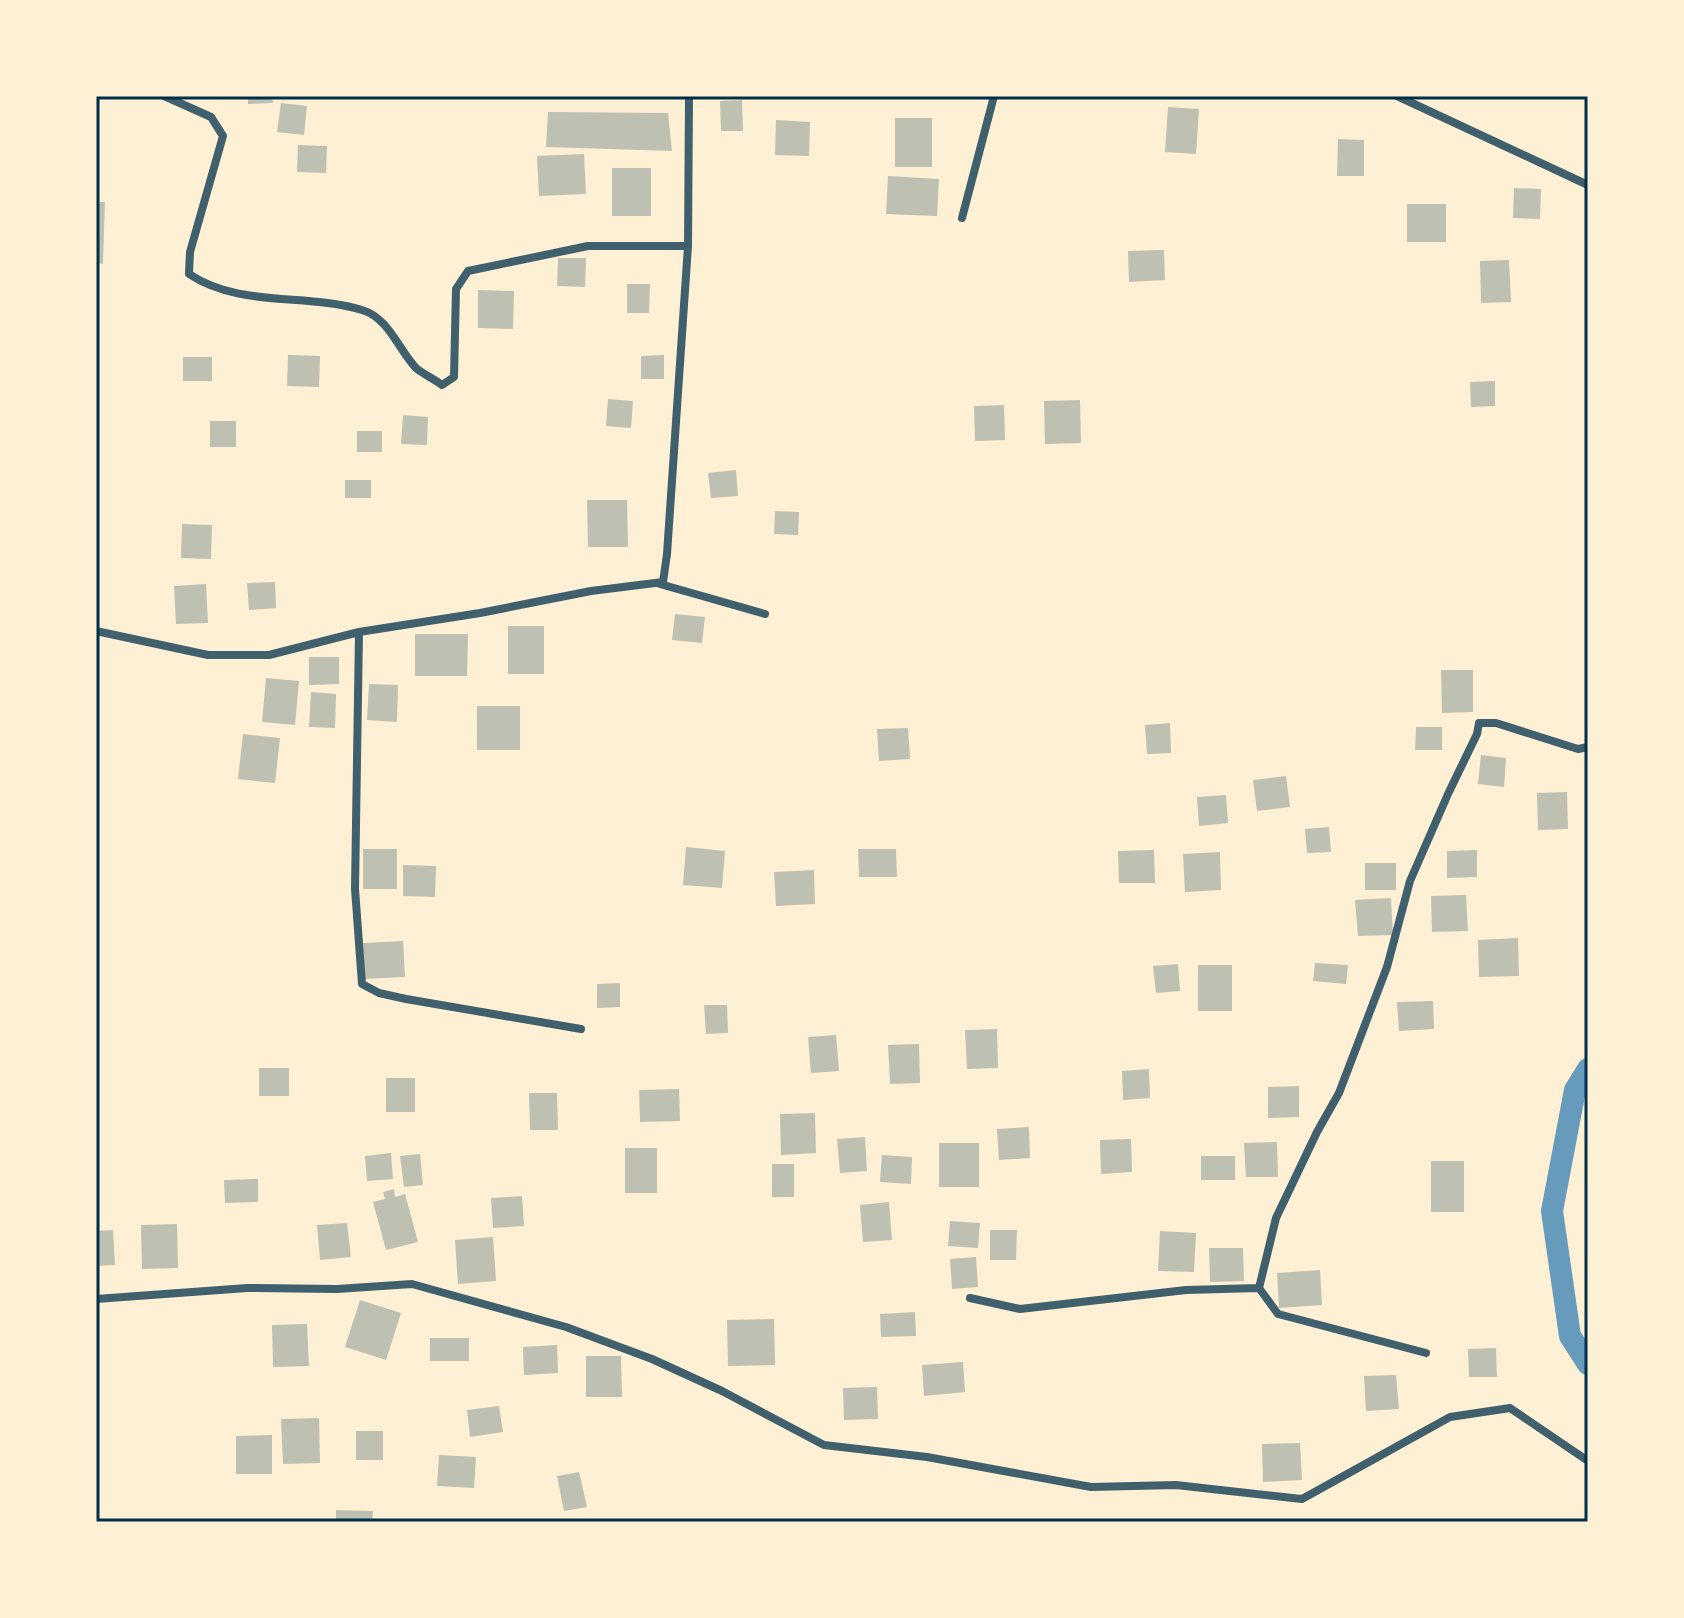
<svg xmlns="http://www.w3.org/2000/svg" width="1684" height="1618" font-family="'PT Sans',sans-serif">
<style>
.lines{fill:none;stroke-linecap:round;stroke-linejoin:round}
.canal{stroke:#669bbc;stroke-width:22}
.building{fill:#bec0b2}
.minor{stroke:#3f606c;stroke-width:8}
.neatline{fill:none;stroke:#003049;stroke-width:3}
</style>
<rect width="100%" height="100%" fill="#fdf0d5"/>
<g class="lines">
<path class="canal" d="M1588 1069 1575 1090 1552 1211 1570 1336 1588 1364"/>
</g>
<path class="building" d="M248 96H272L273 103 248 104Z
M742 100 743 131H721L720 101Z
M281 103 307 106 304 135 277 132Z
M1168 107 1199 109 1196 154 1165 152Z
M548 112 668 113 672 151 546 147Z
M895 118H932V167H895Z
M776 120 810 122 809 156 775 155Z
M1338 139 1364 140V176H1337Z
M298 145 327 146 326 173 297 172Z
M584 154 586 194 539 196 537 156Z
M612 168H651V216H612Z
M888 176 939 179 937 216 886 214Z
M1514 188 1541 189 1540 219 1513 218Z
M96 202H105L103 264 96 263Z
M1407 204H1446V242H1407Z
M1164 250 1165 280 1129 282 1128 251Z
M558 258H586L585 287 557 286Z
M1509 260 1511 302 1481 303 1480 261Z
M627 284H650L649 313H627Z
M478 290 514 291 513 329 478 328Z
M288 355 320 356 319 387 287 386Z
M664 355V379H641V356Z
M183 357H212V381H183Z
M1495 381V406L1471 407 1470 382Z
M608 399 633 401 631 428 606 426Z
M1080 400 1081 443 1045 444 1044 401Z
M1004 405 1005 440 975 441 974 406Z
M403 415 428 417 427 445 401 444Z
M210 421H236V447H210Z
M357 431H382V452H357Z
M736 470 738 496 711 498 708 473Z
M345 480H371V498H345Z
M587 500H627L628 547H588Z
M775 511 799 512 798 535 774 534Z
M182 524 212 525 211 559 181 558Z
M275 582 276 608 249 610 247 583Z
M206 584 208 623 176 624 174 586Z
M675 614 705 617 702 643 672 640Z
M508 626H544V674H508Z
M415 634H468L467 676H415Z
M309 657H339V684L309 685Z
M1441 670H1473V712L1442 713Z
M266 678 299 681 295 725 262 722Z
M369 684 398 685 397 722 367 720Z
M311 692 336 694 335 728 309 727Z
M477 706H520V750H477Z
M1170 723 1171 753 1147 754 1145 725Z
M1416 727H1442V750H1415Z
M908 728 910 759 879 761 877 729Z
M243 734 280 738 275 783 238 779Z
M1481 755 1506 758 1504 787 1478 784Z
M1286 776 1290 807 1257 811 1253 780Z
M1567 792 1568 829 1538 830 1537 793Z
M1226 795 1228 823 1199 826 1197 797Z
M1329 827 1331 852 1307 853 1305 829Z
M686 847 725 851 722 888 683 885Z
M363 849H397V889H363Z
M858 849H896L897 877H859Z
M1154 850 1155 883H1119L1118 851Z
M1477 850V877L1447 878V851Z
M1220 852 1221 890 1185 892 1183 854Z
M1365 863H1396V890H1365Z
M403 865 436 866 435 897 403 896Z
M814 870 815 904 776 906 774 872Z
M1466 895 1468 931 1432 932 1431 896Z
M1391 898 1393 935 1358 936 1355 900Z
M1518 938 1519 976 1479 977 1478 940Z
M403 941 405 977 364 979 363 943Z
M1315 963 1348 965 1346 984 1313 981Z
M1178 964 1180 991 1156 993 1153 966Z
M1198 965H1232V1011H1198Z
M620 983V1007L597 1008V984Z
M1433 1001 1434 1029 1399 1031 1397 1002Z
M704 1005H727L728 1033 706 1034Z
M997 1029 998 1068 967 1069 965 1030Z
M836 1035 839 1071 811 1073 808 1037Z
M919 1044 920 1083 890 1084 888 1045Z
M259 1068H289V1096H259Z
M1149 1069 1150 1098 1123 1100 1122 1071Z
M386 1078H415V1112H386Z
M1299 1086V1117L1268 1118V1087Z
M679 1089 680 1121 640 1122 639 1090Z
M529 1093H557L558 1130H530Z
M815 1113 816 1153 781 1155 780 1114Z
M1029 1127 1030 1158 999 1160 997 1129Z
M865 1137 867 1171 840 1173 837 1139Z
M1131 1139 1132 1172 1101 1174 1100 1140Z
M1277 1142 1278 1177H1246L1244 1143Z
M939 1143H979V1187H939Z
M625 1148H657V1193H625Z
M391 1153 393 1179 367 1181 365 1156Z
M420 1154 423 1185 404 1187 400 1156Z
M882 1155 912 1157 911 1184 880 1182Z
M1201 1156H1235V1180H1201Z
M1431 1161H1464V1212H1431Z
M772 1164H794V1197H772Z
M258 1179V1202L225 1203 224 1180Z
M394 1189 395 1197 405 1194 418 1242 386 1250 373 1202 385 1199 383 1192Z
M522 1196 524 1226 493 1228 491 1198Z
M889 1202 892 1240 863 1242 860 1205Z
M950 1221 980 1223 978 1248 948 1246Z
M347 1223 351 1257 320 1260 317 1225Z
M177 1224 178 1268 142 1269 141 1225Z
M113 1230 115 1265 96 1266V1231Z
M990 1230H1017L1016 1260H990Z
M1160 1231 1196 1233 1194 1272 1158 1271Z
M493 1237 496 1281 458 1284 455 1240Z
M1209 1248H1243L1244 1281 1210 1282Z
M976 1257 978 1287 952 1289 950 1259Z
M1320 1270 1322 1305 1279 1308 1277 1273Z
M360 1300 401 1313 386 1360 345 1347Z
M915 1312 916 1336 881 1337 880 1314Z
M774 1319 775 1365 728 1366 727 1320Z
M307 1324 309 1366 273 1367 272 1325Z
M430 1338H469V1361H430Z
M557 1345 558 1373 524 1375 523 1347Z
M1496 1348 1497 1377H1469L1468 1349Z
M586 1356H621L622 1397H586Z
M963 1362 965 1392 924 1396 922 1365Z
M1396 1375 1399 1409 1366 1411 1364 1376Z
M877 1387 878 1419 844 1420 843 1388Z
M499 1406 503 1432 470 1437 467 1410Z
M319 1418 320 1463 283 1464 281 1419Z
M356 1431H383V1460H356Z
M272 1435V1474H236V1436Z
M1300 1443 1302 1480 1263 1482 1262 1444Z
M439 1455 476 1457 474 1488 437 1486Z
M579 1472 587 1507 564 1511 557 1476Z
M336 1510 373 1511 372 1522H336Z"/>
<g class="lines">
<path class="minor" d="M164 96 211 117 223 136 190 252 189 274C240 308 306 293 362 310 389 318 398 349 416 368 423 374 434 379 442 385L454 377 456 289 468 271 588 246H688
M1397 96 1588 185
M962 218 994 96
M660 584 765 614
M96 631 208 655H269L359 632 480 613 591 591 663 582 667 554 688 246 689 96
M359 632 355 889 362 984 379 993 406 999 581 1029
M1259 1288 1278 1314 1426 1353
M970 1298 1020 1309 1186 1290 1259 1288 1276 1218 1317 1132 1339 1093 1387 967 1410 881 1448 794 1477 734 1479 723H1496L1578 749 1588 747
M96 1299 247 1288 337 1289 412 1284 566 1327 652 1359 722 1391 824 1445 927 1457 1091 1487 1176 1485 1302 1499 1450 1417 1510 1408 1588 1461"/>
</g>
<rect width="1684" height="1618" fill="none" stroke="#fdf0d5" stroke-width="196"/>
<rect x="98" y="98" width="1488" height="1422" class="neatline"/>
</svg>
